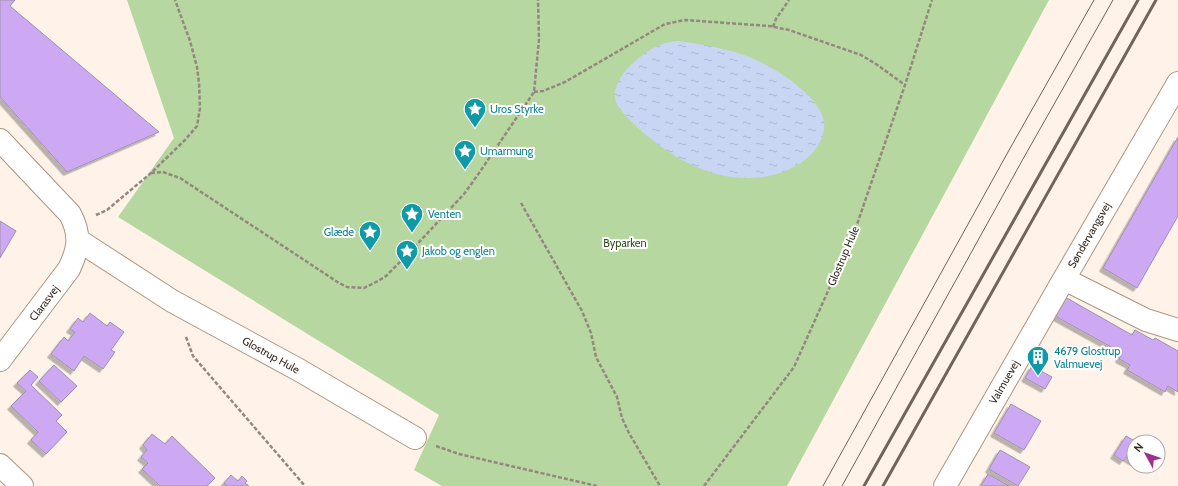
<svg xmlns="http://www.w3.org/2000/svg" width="1178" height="486" font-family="Cabin,sans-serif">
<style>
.green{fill:#b7d7a0}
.water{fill:url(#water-ripples)}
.building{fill:#cda9f3;stroke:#9e91ae;filter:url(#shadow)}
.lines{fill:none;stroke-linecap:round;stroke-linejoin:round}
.street-casing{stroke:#af947e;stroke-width:24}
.path{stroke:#93887f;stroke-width:2.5;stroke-dasharray:4 2;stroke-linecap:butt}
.street{stroke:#fff;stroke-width:22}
.tram{stroke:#70645b;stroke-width:1}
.rail{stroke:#70645b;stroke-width:3}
.labels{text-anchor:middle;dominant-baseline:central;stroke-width:4;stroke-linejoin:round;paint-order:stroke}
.culture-label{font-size:11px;fill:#0d838f;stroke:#fff;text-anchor:start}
.street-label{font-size:11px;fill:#362b22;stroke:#fff}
.park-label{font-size:11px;fill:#304b18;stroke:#fff}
</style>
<defs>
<pattern id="water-ripples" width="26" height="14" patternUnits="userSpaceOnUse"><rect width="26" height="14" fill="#c8d6f4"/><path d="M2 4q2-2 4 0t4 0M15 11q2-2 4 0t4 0" fill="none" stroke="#acb8d1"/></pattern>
<filter id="shadow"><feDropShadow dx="-3.5" dy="3.5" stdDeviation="0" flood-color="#0004"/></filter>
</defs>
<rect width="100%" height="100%" fill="#fef2e9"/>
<path class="green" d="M127 0H1049L787 486H442L414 470 439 415 118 217 174 138Z"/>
<path class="water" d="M678 41C703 44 731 49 754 59 776 68 821 97 824 122 826 135 817 150 807 158 790 173 763 179 742 178 700 176 660 150 631 121 626 116 619 109 616 102 611 88 623 72 633 63 646 51 660 42 678 41Z"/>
<path class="building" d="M0 0H15L10 6 159 132 67 172 0 97Z
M1178 137V216L1137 288 1103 268Z
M0 221 16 231 0 258Z
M1065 297 1132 335 1135 330 1153 340 1155 338 1178 351V392L1168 386 1165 392 1127 370 1130 365 1119 359 1122 353 1055 316Z
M90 313 107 326 110 322 124 332 111 350 115 352 103 369 84 356 74 371 51 354 64 337 68 341 75 332 70 329 78 318 83 322Z
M54 365 77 386 61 402 39 381Z
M1032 366 1052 377 1045 389 1025 378Z
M30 370 38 377 31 385 62 415 56 421 67 432 46 454 31 440 38 432 11 406 26 391 17 383Z
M1011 404 1041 421 1024 450 994 433Z
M152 434 165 444 172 436 215 478 207 486H160L142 469 148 463 141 457 147 450 143 445Z
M1126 436 1135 441 1132 444 1134 445V462L1126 457 1123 461 1114 455Z
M1000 450 1030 467 1018 486 989 469Z
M988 474 1009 486H981Z
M231 475 238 481 242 476 247 481 245 483 249 486H227L224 483Z"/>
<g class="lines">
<g class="street-casing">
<path id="street" d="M1178 83 1064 279 1146 320 1178 330
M0 140 70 214C81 235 79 248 69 269L0 360
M78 240 172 301 299 370 415 438
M0 465 22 486
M945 486 1064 279"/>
</g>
<path class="path" d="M773 27 776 19 789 0
M534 92 543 91 565 82 665 24 685 20 769 26 789 30 861 55 876 64 905 85
M151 173 163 172 180 178 339 283 347 287 364 288 378 281 386 276 407 255 464 194 477 176 534 92 539 39 538 0
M521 203 582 311 591 333 596 357 617 397 622 418 629 433 660 486
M96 215 107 210 151 173 185 140 197 126 200 108 199 83 197 67 190 41 175 0
M186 337 193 356 305 486
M436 446 459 454 597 486
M704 486 794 367 854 233 905 85 932 0"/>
<use href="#street" class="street"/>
<path class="tram" d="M823 486 1008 152 1094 0
M842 486 1023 159 1113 0"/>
<path class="rail" d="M864 486 1138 0
M883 486 1156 0"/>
</g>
<defs>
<g id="sight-pin" transform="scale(1.15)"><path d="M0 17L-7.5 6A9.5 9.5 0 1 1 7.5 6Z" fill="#0f9aa8" stroke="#fff"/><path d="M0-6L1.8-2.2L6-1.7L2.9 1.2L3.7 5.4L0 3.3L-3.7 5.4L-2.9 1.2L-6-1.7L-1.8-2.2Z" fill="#fff"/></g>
<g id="building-pin" transform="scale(1.15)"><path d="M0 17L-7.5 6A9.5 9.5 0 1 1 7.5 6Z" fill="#0f9aa8" stroke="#fff"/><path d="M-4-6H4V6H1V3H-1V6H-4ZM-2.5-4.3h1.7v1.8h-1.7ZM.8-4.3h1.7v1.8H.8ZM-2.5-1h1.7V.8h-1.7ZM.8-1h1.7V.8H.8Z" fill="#fff"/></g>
</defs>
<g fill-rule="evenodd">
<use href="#sight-pin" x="475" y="109"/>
<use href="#sight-pin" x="465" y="151"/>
<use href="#sight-pin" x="412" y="214"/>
<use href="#sight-pin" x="370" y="232"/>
<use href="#sight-pin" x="407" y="251"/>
<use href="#building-pin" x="1038" y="357"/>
</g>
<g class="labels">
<g class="culture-label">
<text x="490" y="109">Uros Styrke</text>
<text x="480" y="151">Umarmung</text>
<text x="428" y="214">Venten</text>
<text x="354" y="232" text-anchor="end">Glæde</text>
<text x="422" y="251">Jakob og englen</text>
<text x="1054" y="351">4679 Glostrup<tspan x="1054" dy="13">Valmuevej</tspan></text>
</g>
<g class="street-label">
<text transform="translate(1089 235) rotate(-60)">Søndervangsvej</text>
<text transform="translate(843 256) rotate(-67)">Glostrup Hule</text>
<text transform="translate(44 303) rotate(-53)">Clarasvej</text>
<text transform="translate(271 355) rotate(29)">Glostrup Hule</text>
<text transform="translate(1004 382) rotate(-60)">Valmuevej</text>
</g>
<g class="park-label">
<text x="625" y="243">Byparken</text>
</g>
</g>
<g transform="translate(1146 454) rotate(310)"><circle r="19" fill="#ffffff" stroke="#afaaa7"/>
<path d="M0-3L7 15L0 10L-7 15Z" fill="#9e3090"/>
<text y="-6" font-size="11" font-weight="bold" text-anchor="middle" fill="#362b22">N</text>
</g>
</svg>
